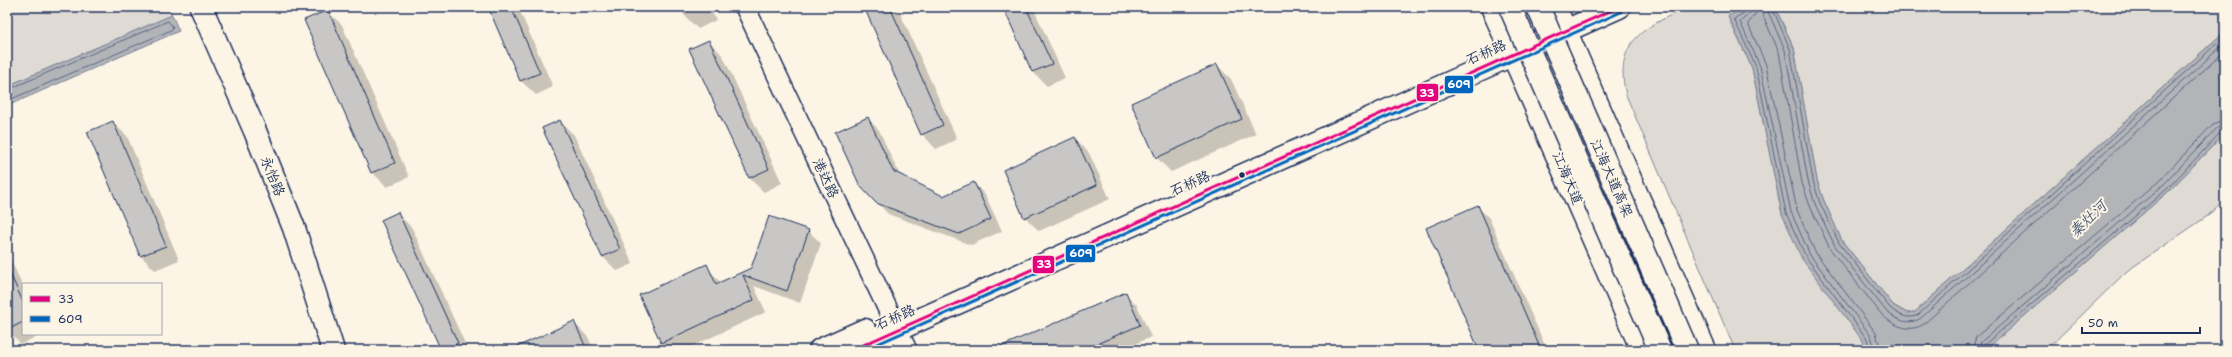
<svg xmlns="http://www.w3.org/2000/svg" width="2232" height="357" font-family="'Shantell Sans','LXGW WenKai TC',sans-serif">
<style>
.green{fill:#dfdbd4;stroke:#7d8599}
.water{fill:#b2b4b8;stroke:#767f94}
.shadow{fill:#0003}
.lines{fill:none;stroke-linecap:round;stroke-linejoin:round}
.shore{stroke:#576482;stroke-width:1}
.building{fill:#c8c7c6;stroke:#1b2f5e}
.street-casing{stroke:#1b2f5e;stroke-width:22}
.secondary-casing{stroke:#1b2f5e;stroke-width:25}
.primary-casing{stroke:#1b2f5e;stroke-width:25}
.street{stroke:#fcf5e5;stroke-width:19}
.secondary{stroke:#fcf5e5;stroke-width:22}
.primary{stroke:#fcf5e5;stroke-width:22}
.highway-bridge-casing{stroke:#1b2f5e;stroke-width:25;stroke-linecap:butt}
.highway-bridge{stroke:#fcf5e5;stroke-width:22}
.bus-1-casing{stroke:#fcf5e5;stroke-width:6}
.bus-2-casing{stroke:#fcf5e5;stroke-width:6}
.bus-1{stroke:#e5007d;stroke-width:3}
.bus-2{stroke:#0065bd;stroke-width:3}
.bus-dot{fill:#1b2f5e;stroke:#fcf5e5;stroke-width:1.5}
.labels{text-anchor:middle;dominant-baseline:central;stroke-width:4;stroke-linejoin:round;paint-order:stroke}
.street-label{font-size:14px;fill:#1b2f5e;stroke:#fcf5e5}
.water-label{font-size:15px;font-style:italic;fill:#485779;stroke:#fcf5e5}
.line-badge{stroke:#fcf5e5;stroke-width:1.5}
.badge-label{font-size:11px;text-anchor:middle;font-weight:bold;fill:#fff}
</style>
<rect width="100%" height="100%" fill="#fcf5e5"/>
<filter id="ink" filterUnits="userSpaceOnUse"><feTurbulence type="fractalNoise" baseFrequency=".025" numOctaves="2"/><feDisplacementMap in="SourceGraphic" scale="8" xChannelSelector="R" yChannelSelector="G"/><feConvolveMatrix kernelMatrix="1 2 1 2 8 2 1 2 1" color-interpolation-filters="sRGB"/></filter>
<g filter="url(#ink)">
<path class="green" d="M7 7H168L172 15 7 86Z
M1687 7H1745L1728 17 1752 68 1782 214 1863 341 1867 350H1735L1626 95C1613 40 1645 28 1687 7Z
M1775 7H2225V31L1915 312 1907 313 1893 305 1842 241 1824 201 1817 180 1794 48Z
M2225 133V198L2209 215 2127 271 2046 350H1985L2169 191Z"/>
<path class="water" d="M1745 7H1775L1794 48 1817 180 1824 201 1842 241 1893 305 1907 313 1915 312 2225 31V133L2169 191 1985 350H1867L1863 341 1802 259 1782 214 1752 68 1728 16Z
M172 15 179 31 7 106V86Z"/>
<path class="shadow" d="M489 7H518L553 87 536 95 521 81Z
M680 7H710L716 20 698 29 684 15Z
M872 7H893L901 15 957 139 936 149 922 134Z
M1004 7H1033L1065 78 1047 86 1033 72Z
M327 11 342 25 409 177 387 187 372 172Z
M709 41 723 56 782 183 764 192 749 178 690 50Z
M1217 65 1231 79 1256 134 1171 172 1157 158 1132 103Z
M867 118 879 130 900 176 943 197 974 183 985 195 1002 231 971 245 888 214 861 185Z
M560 121 574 135 633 264 617 271 603 257 544 129Z
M112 122 127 136 179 260 155 270 141 256 89 132Z
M1075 138 1089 153 1110 199 1039 231 1025 217Z
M1478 207 1489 218 1547 350H1481Z
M398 214 412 228 468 350H442Z
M808 231 821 243 800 303 754 286 766 312 684 350H669L661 342 706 266 721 283 751 269Z
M7 251 23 287V334H42L21 344 7 330Z
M1125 294 1137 305 1151 337 1121 350H1001Z
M574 323 588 337 594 350H513Z"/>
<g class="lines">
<path class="shore" d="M1746 7 1745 12 1734 19 1756 67 1786 213 1806 257 1867 339 1870 350
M1751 7 1749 14 1740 22 1760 66 1791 212 1810 255 1871 336 1875 350
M1766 7 1785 50 1808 181 1815 204 1835 246 1886 311C1896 320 1909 326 1921 318L2225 43
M1772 7 1790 49 1813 181 1820 203 1839 243 1890 308C1899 315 1907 320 1918 315L2225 36
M7 90 168 21 173 27 171 30 7 101
M1881 350 1876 333 1815 252 1797 210 1766 65 1748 24 1758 10 1761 11 1779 52 1802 183 1810 206 1830 249 1882 315C1894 326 1911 334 1925 323L2225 51
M1972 350 1976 337 2159 181 2213 124 2225 119
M1978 350 1981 342 2163 185 2217 128 2225 125
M1983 350 1984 345 2167 189 2221 132 2225 130"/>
</g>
<path class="building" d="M488 7H511L540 73 520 81Z
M864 7H890L943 125 921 135Z
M1003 7H1026L1052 64 1032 72Z
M328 10 395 163 371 173 304 20Z
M709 40 769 169 749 178 689 49Z
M1217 64 1242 119 1156 158 1131 103Z
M868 117 893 171 943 196 974 182 991 219 959 234 876 203 860 186 835 132Z
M560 120 620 249 602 257 542 128Z
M113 121 166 246 140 256 87 132Z
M1075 137 1097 185 1024 218 1003 170Z
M1478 205 1541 350H1479L1426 228Z
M398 212 458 343 444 350H441L381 220Z
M769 216 809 230 787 291 743 275 754 300 661 343 639 295 707 264 716 284 751 268Z
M7 267 23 302V322L7 330Z
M1126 292 1140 325 1083 350H993Z
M574 321 587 350H510Z"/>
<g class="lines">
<g class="street-casing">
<path id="street" d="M745 7 907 350"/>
</g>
<g class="secondary-casing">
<path id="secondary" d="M201 7 255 131 294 228 333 350
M820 350 865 330
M852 350 1619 7"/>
</g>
<g class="primary-casing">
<path id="primary" d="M1492 7 1642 350
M1555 7 1705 350"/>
</g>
<use href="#street" class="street"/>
<use href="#secondary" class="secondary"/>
<use href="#primary" class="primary"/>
<g class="highway-bridge-casing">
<path id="highway-bridge" d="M1510 7 1660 350
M1538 7 1687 350"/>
</g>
<use href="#highway-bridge" class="highway-bridge"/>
<g class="bus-1-casing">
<path id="bus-1" d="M852 350 1619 7"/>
</g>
<g class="bus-2-casing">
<path id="bus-2" d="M864 350 1621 12"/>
</g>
<use href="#bus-1" class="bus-1"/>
<use href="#bus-2" class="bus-2"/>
</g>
</g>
<circle class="bus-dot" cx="1242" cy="175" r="3.5"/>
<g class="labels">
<g class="street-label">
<text transform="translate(1486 52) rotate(-24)">石桥路</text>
<text transform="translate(273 176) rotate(68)">永怡路</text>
<text transform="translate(826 178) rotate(65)">港达路</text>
<text transform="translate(1568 178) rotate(67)">江海大道</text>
<text transform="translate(1612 178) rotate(66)">江海大道高架</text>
<text transform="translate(1190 183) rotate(-24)">石桥路</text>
<text transform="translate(895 317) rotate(-24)">石桥路</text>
</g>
<g class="water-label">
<text transform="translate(2088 219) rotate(-44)">秦灶河</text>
</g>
</g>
<g class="line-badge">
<rect x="1444" y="75" width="30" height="19" rx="4" fill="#0065bd"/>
<rect x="1416" y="83" width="23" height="19" rx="4" fill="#e5007d"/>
<rect x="1065" y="244" width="31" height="19" rx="4" fill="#0065bd"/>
<rect x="1032" y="255" width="23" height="19" rx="4" fill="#e5007d"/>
</g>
<g class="badge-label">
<text x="1459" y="88">609</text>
<text x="1427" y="97">33</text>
<text x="1081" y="257">609</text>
<text x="1044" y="268">33</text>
</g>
<rect width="2232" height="357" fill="none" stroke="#fcf5e5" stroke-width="24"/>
<rect x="12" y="12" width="2208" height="333" fill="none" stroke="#1b2f5e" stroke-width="1.5" filter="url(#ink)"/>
<rect x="22" y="283" width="140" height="52" fill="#fcf5e5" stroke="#a2a6af"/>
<rect x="30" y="296" width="20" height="6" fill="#e5007d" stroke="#a2a6af"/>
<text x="58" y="303" font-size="12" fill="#1b2f5e">33</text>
<rect x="30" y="316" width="20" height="6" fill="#0065bd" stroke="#a2a6af"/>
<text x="58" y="323" font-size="12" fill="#1b2f5e">609</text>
<path d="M2082 327v6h118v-6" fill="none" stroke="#1b2f5e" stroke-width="2"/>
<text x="2088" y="327" font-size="12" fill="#1b2f5e" stroke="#fcf5e5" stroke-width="3" paint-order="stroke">50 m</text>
</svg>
